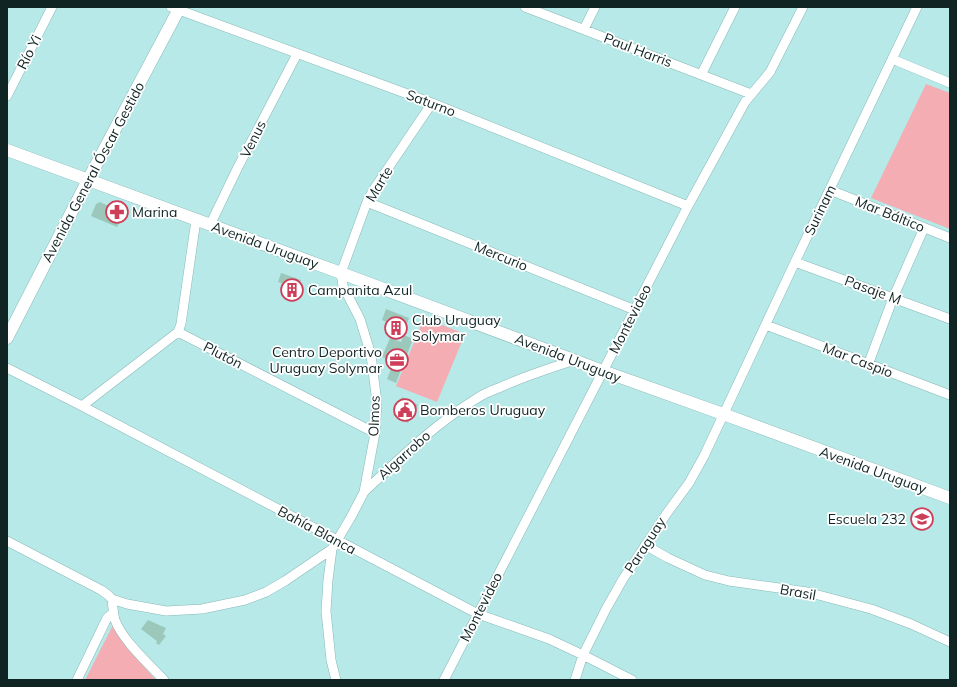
<svg xmlns="http://www.w3.org/2000/svg" width="957" height="687" font-family="Mulish,sans-serif">
<style>
.green{fill:#f4aeb3}
.building{fill:#9bc8ba}
.lines{fill:none;stroke-linecap:round;stroke-linejoin:round}
.minor-casing{stroke:#88b9b8;stroke-width:10}
.tertiary-casing{stroke:#88b9b8;stroke-width:13}
.minor{stroke:#fff;stroke-width:9}
.tertiary{stroke:#fff;stroke-width:12}
.labels{text-anchor:middle;dominant-baseline:central;stroke-width:3.5;stroke-linejoin:round;paint-order:stroke}
.street-label{font-size:14px;fill:#102424;stroke:#fff}
.poi-label{font-size:14px;fill:#102424;stroke:#fff;text-anchor:start}
</style>
<rect width="100%" height="100%" fill="#b6e9e8"/>
<path class="green" d="M926 84 950 93V229L871 198Z
M424 318 465 334 437 402 396 386Z
M113 625 129 650 156 680H85Z"/>
<path class="building" d="M100 202 124 213 117 227 91 216 96 204Z
M281 273 301 280 294 299 284 295 288 285 278 282Z
M386 309 409 318 401 339 385 333 389 323 382 320Z
M404 335 413 339 396 383 387 379 394 362 382 357 390 338 401 342Z
M402 397 418 405 408 423 393 415Z
M148 620 166 628 163 634 166 636 159 645 156 643 157 641 141 629Z"/>
<g class="lines">
<g class="minor-casing">
<path id="minor" d="M171 7 432 103 688 206
M525 7 751 94
M584 29 595 7
M892 59 950 83
M701 75 735 7
M7 96 52 7
M830 190 950 238
M367 202 635 310
M210 225 238 167 297 54
M795 262 950 319
M766 325 950 395
M178 332 375 433
M178 332 181 324 196 220
M868 365 893 298 924 228
M7 368 82 406 478 614 549 639 583 655 632 680
M82 406 178 332
M364 492C400 458 436 423 479 397 485 393 493 390 501 387 525 376 550 368 575 360
M7 541 101 590 108 595 112 599 127 604 166 611 202 609 245 600 266 592 285 581 332 549
M645 545 668 558 705 575 729 581 807 592 871 609 911 624 950 642
M112 599C113 606 113 613 115 620 123 641 149 664 164 680
M77 680 107 618 113 613
M336 680 331 660 326 611 328 580 332 549 351 517 364 492 375 433 377 403 371 355 360 319 343 286 341 273 367 202 374 189 432 103
M444 680 688 206 745 102 770 72 803 7
M575 680 583 655 606 609 623 579 667 513 689 483 704 456 795 262 917 7"/>
</g>
<g class="tertiary-casing">
<path id="tertiary" d="M7 150 341 273 603 371 723 414 950 498
M7 338 88 180 180 7"/>
</g>
<use href="#minor" class="minor"/>
<use href="#tertiary" class="tertiary"/>
</g>
<defs>
<g id="pharmacy-ring" transform="scale(1.15)"><circle r="9.5" fill="#fff" stroke="#ce3e59" stroke-width="1.5"/><path d="M-2-6h4v4h4v4h-4v4h-4v-4h-4v-4h4Z" fill="#ce3e59"/></g>
<g id="building-ring" transform="scale(1.15)"><circle r="9.5" fill="#fff" stroke="#ce3e59" stroke-width="1.5"/><path d="M-4-6H4V6H1V3H-1V6H-4ZM-2.5-4.3h1.7v1.8h-1.7ZM.8-4.3h1.7v1.8H.8ZM-2.5-1h1.7V.8h-1.7ZM.8-1h1.7V.8H.8Z" fill="#ce3e59"/></g>
<g id="office-ring" transform="scale(1.15)"><circle r="9.5" fill="#fff" stroke="#ce3e59" stroke-width="1.5"/><path d="M-6-3h4V-5.5h4V-3h4V5H-6ZM-1-4.5V-3h2v-1.5ZM-6 0V1H6V0Z" fill="#ce3e59"/></g>
<g id="civic-ring" transform="scale(1.15)"><circle r="9.5" fill="#fff" stroke="#ce3e59" stroke-width="1.5"/><path d="M-.6-6.5H3V-4.5H.6V-3L4-1V1h2V6H-6V1h2V-1L-.6-3ZM-1.2 2.5V6h2.4V2.5Z" fill="#ce3e59"/></g>
<g id="school-ring" transform="scale(1.15)"><circle r="9.5" fill="#fff" stroke="#ce3e59" stroke-width="1.5"/><path d="M0-5L7-2L0 1L-7-2ZM-4 1L0 2.5L4 1V4Q0 6-4 4Z" fill="#ce3e59"/></g>
</defs>
<g fill-rule="evenodd">
<use href="#pharmacy-ring" x="117" y="212"/>
<use href="#building-ring" x="292" y="290"/>
<use href="#building-ring" x="396" y="328"/>
<use href="#office-ring" x="397" y="360"/>
<use href="#civic-ring" x="405" y="410"/>
<use href="#school-ring" x="922" y="519"/>
</g>
<g class="labels">
<g class="street-label">
<text transform="translate(638 50) rotate(21)">Paul Harris</text>
<text transform="translate(29 52) rotate(-63)">Río Yi</text>
<text transform="translate(431 103) rotate(21)">Saturno</text>
<text transform="translate(253 139) rotate(-63)">Venus</text>
<text transform="translate(93 172) rotate(-62)">Avenida General Óscar Gestido</text>
<text transform="translate(379 184) rotate(-59)">Marte</text>
<text transform="translate(820 210) rotate(-64)">Surinam</text>
<text transform="translate(890 214) rotate(22)">Mar Báltico</text>
<text transform="translate(265 245) rotate(20)">Avenida Uruguay</text>
<text transform="translate(501 256) rotate(22)">Mercurio</text>
<text transform="translate(873 290) rotate(20)">Pasaje M</text>
<text transform="translate(630 319) rotate(-63)">Montevideo</text>
<text transform="translate(223 355) rotate(27)">Plutón</text>
<text transform="translate(568 358) rotate(21)">Avenida Uruguay</text>
<text transform="translate(858 360) rotate(21)">Mar Caspio</text>
<text transform="translate(374 416) rotate(-88)">Olmos</text>
<text transform="translate(404 455) rotate(-42)">Algarrobo</text>
<text transform="translate(873 470) rotate(20)">Avenida Uruguay</text>
<text transform="translate(317 530) rotate(28)">Bahía Blanca</text>
<text transform="translate(645 545) rotate(-57)">Paraguay</text>
<text transform="translate(798 592) rotate(10)">Brasil</text>
<text transform="translate(481 607) rotate(-63)">Montevideo</text>
</g>
<g class="poi-label">
<text x="132" y="212">Marina</text>
<text x="308" y="290">Campanita Azul</text>
<text x="412" y="320">Club Uruguay<tspan x="412" dy="16">Solymar</tspan></text>
<text x="382" y="352" text-anchor="end">Centro Deportivo<tspan x="382" dy="16">Uruguay Solymar</tspan></text>
<text x="420" y="410">Bomberos Uruguay</text>
<text x="906" y="519" text-anchor="end">Escuela 232</text>
</g>
</g>
<rect width="957" height="687" fill="none" stroke="#102424" stroke-width="16"/>
</svg>
